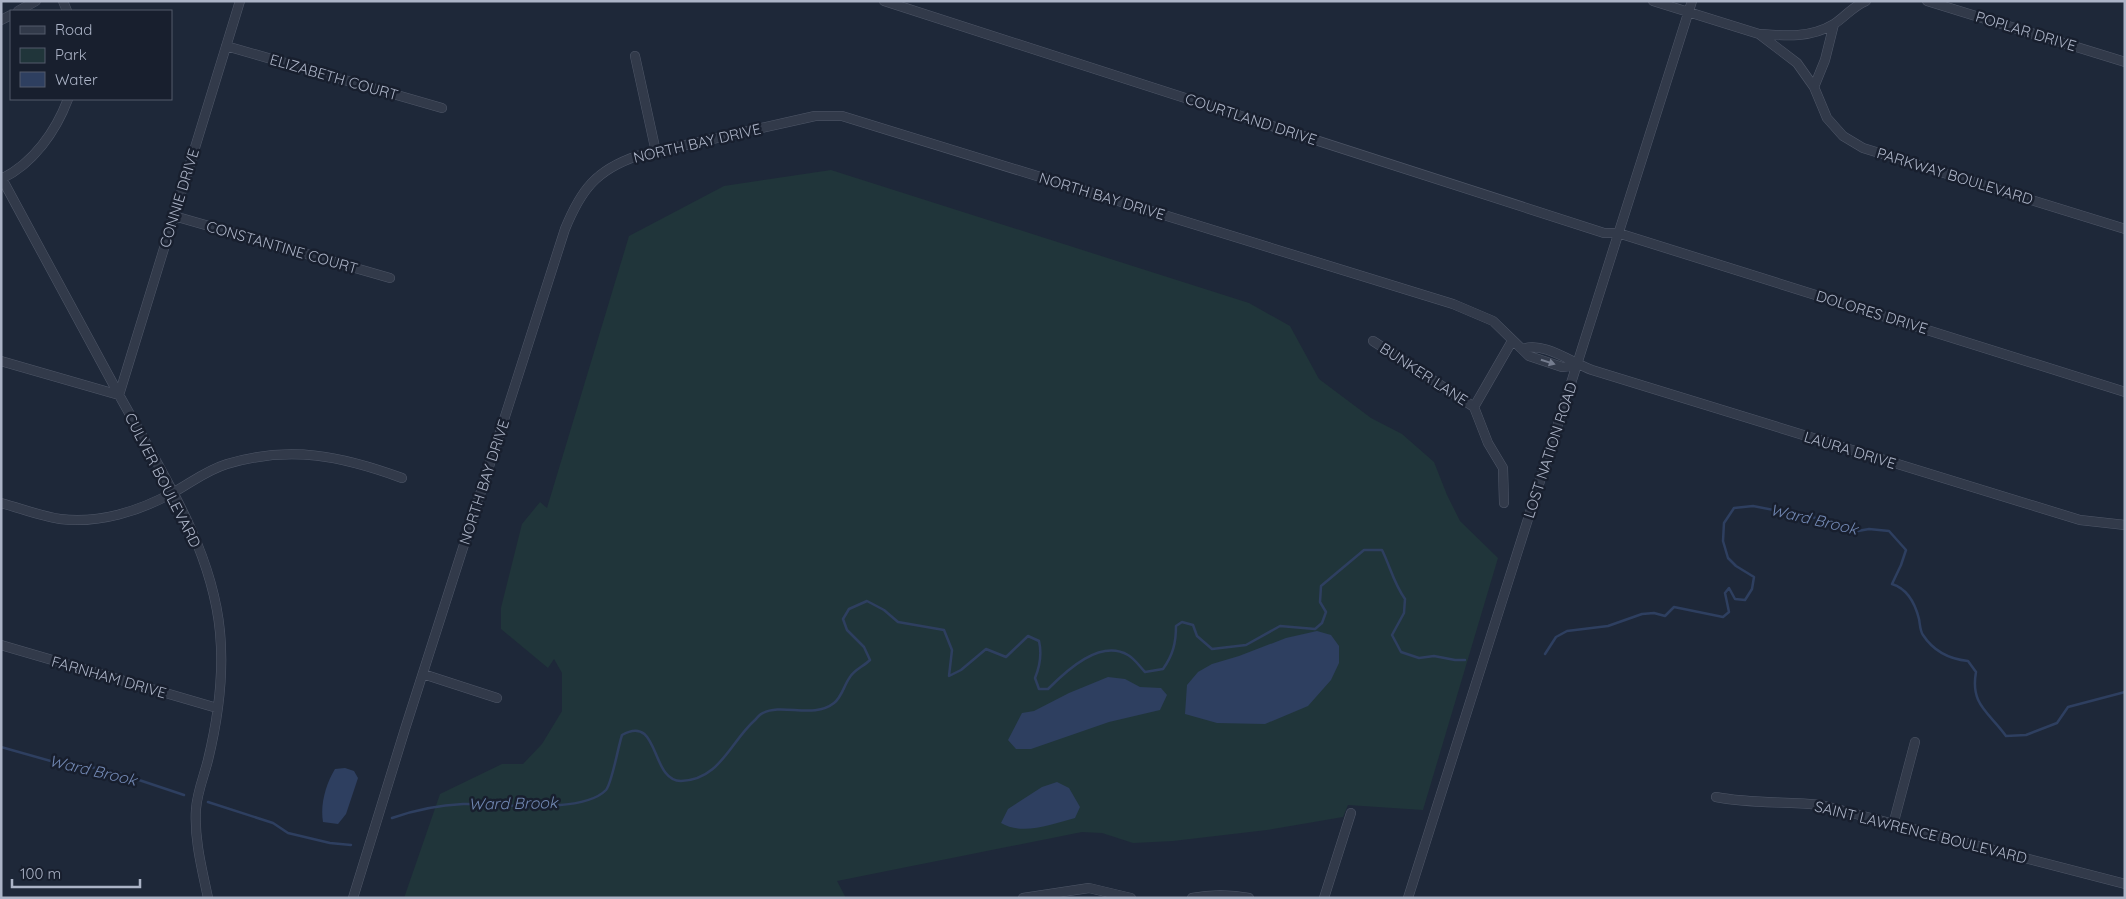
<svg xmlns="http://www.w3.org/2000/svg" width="2126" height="899" font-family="Quicksand,sans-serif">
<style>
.green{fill:#20353a}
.water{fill:#2e3f60}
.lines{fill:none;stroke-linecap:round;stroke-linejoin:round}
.stream{stroke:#2e3f60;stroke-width:2.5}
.minor-casing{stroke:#4f5768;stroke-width:10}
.minor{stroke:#323a4a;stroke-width:9}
.oneway{fill:#757d8f}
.labels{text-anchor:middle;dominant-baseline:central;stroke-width:5;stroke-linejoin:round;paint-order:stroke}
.street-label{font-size:15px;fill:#acb4c7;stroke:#181f2e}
.water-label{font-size:16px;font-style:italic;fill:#7187b2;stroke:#181f2e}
</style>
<rect width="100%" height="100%" fill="#1e2839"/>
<path class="green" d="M831 170 1249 303 1290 326 1319 379 1371 418 1402 434 1434 462 1447 495 1460 521 1498 558 1423 810 1348 805 1343 817 1267 830 1173 841 1133 843 1102 833 1082 832 837 881 846 898H404L440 794 502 764H523L542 744 562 711V673L554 659 548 668 501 629V608L522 524 540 502 547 508 629 236 724 186Z"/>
<path class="water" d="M1317 631 1331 635 1339 646V663L1331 680 1308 706 1265 724 1217 723 1185 714 1187 685 1198 672 1212 664 1239 656 1286 638Z
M1108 677 1125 679 1140 687 1161 688 1167 695 1160 710 1109 722 1031 749H1016L1008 740 1022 713 1034 711 1069 693Z
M345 768 354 771 358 778 346 814 338 824 323 822C320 804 326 784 335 769Z
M1057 782 1069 788 1080 807 1075 818C1051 824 1023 836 1001 823L1008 809 1042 787Z"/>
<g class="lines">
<path class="stream" d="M1545 654 1556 637 1567 631 1608 626 1642 614 1654 613 1665 616 1674 607 1723 617 1729 612 1725 593 1729 588 1735 599 1745 600 1752 589 1754 577 1736 566 1728 558 1723 541 1724 523 1734 508 1753 506 1821 519 1858 531 1869 529 1889 531 1906 550 1901 565 1892 584C1908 589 1915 603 1919 619 1920 624 1920 631 1923 635 1934 652 1949 659 1968 661L1976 672C1970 705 1989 712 2006 736L2026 735 2057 723 2068 707 2125 692
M1 747 72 767 100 768 112 771 184 795
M208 802 273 823 288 833 330 843 351 845
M392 818C415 810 439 805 463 804 496 803 582 815 606 790 612 783 618 747 622 735 660 713 650 781 681 781 720 780 730 742 755 720 757 718 760 714 763 713 782 703 814 719 834 703 842 697 844 685 850 677 854 670 864 666 870 660L864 647 847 630 843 619 849 609 867 601 884 610 898 622 944 630 952 650 949 676 961 670 986 649 1006 657 1028 636 1039 641C1042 654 1040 666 1035 678L1039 689H1048C1067 670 1100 639 1128 655 1135 659 1140 667 1145 672L1163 669C1173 655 1176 643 1176 626L1182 622 1193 625 1197 636 1212 649 1246 645 1280 626 1315 629 1322 623 1326 612 1320 602 1321 586 1364 550H1382C1390 566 1394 584 1405 599L1404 613 1392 635 1401 652 1419 658 1434 656 1455 660H1465"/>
<g class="minor-casing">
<path id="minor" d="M63 1 67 11
M884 1 1604 233H1618L2125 392
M1653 1 1759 34 1797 63 1814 87 1827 118 1843 136 1863 148 2125 229
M1927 1 2125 62
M18 11 36 1
M1 20 11 15
M1761 34C1786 36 1811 38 1834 24 1845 17 1853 6 1866 1
M226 46 442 108
M635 56 656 152
M1814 87 1825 60 1834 24
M1 177C40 249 79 321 118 393 159 468 212 546 220 632 224 675 218 719 208 760 204 776 197 793 196 809 194 839 202 869 208 898
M1 179C33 164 56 131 68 99
M174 216 390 278
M1373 341 1474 407 1488 443 1503 468 1504 503
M1522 349C1544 341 1572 363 1592 370L2080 520 2125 525
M1 361 119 395 240 1
M1474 407 1512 341
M1 503C20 508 40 516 60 519 99 524 140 511 174 492 192 482 207 470 227 464 290 445 342 456 402 478
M1 645 217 708
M423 674 497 698
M1716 797C1751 804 1786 801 1821 805L2125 884
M1893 825 1915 742
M353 898 405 729 565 229C581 190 596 170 637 156L815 116H842L1453 304 1493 321 1529 356 1562 367 1577 365
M1023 898 1089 888 1131 898
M1192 898C1212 894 1229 894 1249 898
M1324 898 1351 813
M1408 898 1692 1"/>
</g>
<use href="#minor" class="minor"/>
</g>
<defs><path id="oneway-solid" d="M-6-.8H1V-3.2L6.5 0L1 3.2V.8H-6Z" transform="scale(1.25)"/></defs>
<use class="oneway" href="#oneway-solid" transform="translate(1548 362) rotate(18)"/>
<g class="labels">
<g class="street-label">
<text transform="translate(2026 31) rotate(17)">POPLAR DRIVE</text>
<text transform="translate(334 77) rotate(16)">ELIZABETH COURT</text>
<text transform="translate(1251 119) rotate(18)">COURTLAND DRIVE</text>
<text transform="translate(697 143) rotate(-13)">NORTH BAY DRIVE</text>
<text transform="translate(1955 176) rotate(17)">PARKWAY BOULEVARD</text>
<text transform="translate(1102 196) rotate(17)">NORTH BAY DRIVE</text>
<text transform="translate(179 198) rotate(-73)">CONNIE DRIVE</text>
<text transform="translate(282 247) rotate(16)">CONSTANTINE COURT</text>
<text transform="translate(1872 312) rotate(17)">DOLORES DRIVE</text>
<text transform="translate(1424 374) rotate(33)">BUNKER LANE</text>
<text transform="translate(1550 450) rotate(-72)">LOST NATION ROAD</text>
<text transform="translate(1850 450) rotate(17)">LAURA DRIVE</text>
<text transform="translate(163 480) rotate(63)">CULVER BOULEVARD</text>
<text transform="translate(484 482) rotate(-72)">NORTH BAY DRIVE</text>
<text transform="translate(109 677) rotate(16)">FARNHAM DRIVE</text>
<text transform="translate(1921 832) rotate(14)">SAINT LAWRENCE BOULEVARD</text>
</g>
<g class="water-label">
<text transform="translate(1814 519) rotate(13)">Ward Brook</text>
<text transform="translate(93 770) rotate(13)">Ward Brook</text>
<text transform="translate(513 803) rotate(-1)">Ward Brook</text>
</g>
</g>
<rect width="2126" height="899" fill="none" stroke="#acb4c7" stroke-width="5"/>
<rect x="10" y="10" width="162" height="90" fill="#181f2e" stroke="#535b6b"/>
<rect x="20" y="26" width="25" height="8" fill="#323a4a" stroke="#535b6b"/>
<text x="55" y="35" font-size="15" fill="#acb4c7">Road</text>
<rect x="20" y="48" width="25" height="15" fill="#20353a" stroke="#535b6b"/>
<text x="55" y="60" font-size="15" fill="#acb4c7">Park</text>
<rect x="20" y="72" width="25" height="15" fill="#2e3f60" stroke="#535b6b"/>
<text x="55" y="85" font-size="15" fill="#acb4c7">Water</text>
<path d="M12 879v8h128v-8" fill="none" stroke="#acb4c7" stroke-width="2.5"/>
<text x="20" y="879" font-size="15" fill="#acb4c7" stroke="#181f2e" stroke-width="4" paint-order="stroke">100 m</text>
</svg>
